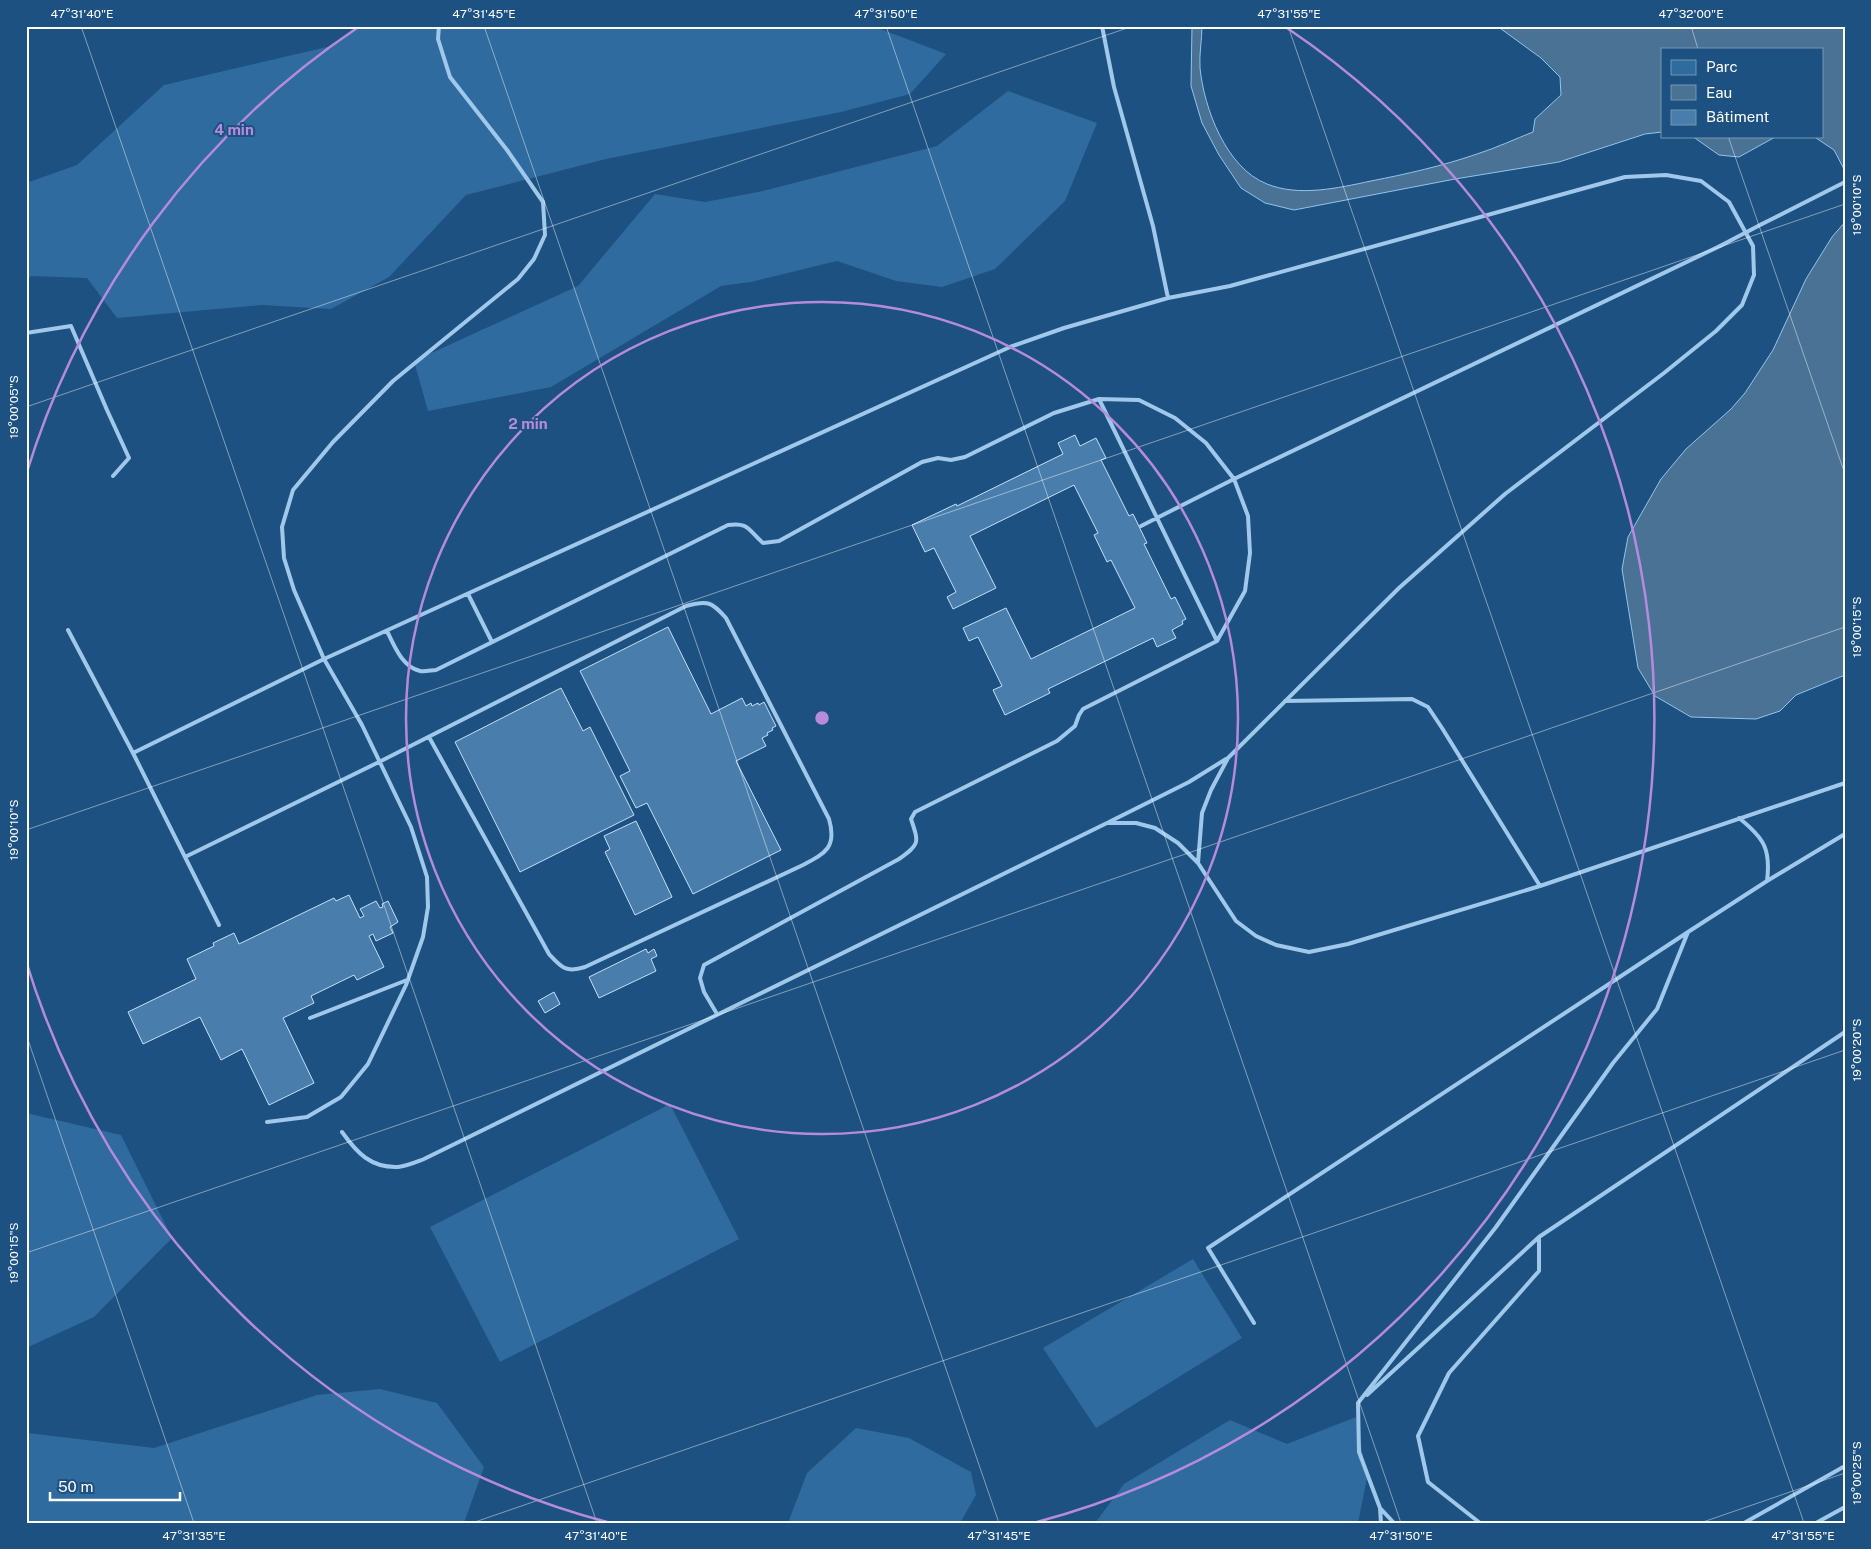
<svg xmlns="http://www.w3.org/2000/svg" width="1871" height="1549" font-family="'Public Sans',sans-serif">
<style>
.green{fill:#2f6b9f}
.water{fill:#4a7295;stroke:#93c4ec}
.building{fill:#497eac;stroke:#c5e0f7}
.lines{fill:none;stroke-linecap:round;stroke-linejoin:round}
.lane{stroke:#a0c8ea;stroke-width:4}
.lane-bridge{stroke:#a0c8ea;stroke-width:4}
.ticks{fill:none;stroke:#fff;stroke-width:1;stroke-opacity:0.45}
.ring{fill:none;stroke:#b68bdc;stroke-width:2.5}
.centre{fill:#b68bdc;stroke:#1c5181;stroke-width:2.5}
.ring-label{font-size:15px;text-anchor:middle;font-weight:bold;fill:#b68bdc;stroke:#1c5181;stroke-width:4;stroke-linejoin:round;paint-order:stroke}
.neatline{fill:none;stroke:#fff;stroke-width:2}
.ticks-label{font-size:12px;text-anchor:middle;fill:#fff}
</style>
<rect width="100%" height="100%" fill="#1c5181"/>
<path class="green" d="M358 26H880L878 28 946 54 910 94 841 112 606 159 466 195 389 277 331 309 261 305 117 318 87 278 31 276 26 281V183L77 165 164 85 331 46Z
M1008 91 1097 123 1065 201 995 269 942 287 896 281 837 261 751 282 721 286 551 387 428 411 414 361 578 286 655 194 705 202 763 191 937 146Z
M670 1104 739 1239 500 1362 430 1227Z
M26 1113 121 1135 172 1238 94 1317 26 1348Z
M1193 1259 1242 1338 1096 1428 1043 1348Z
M380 1389 437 1403 484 1467 464 1523H26V1430L28 1433 154 1448 317 1395Z
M1356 1417 1367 1478 1358 1523H1095L1124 1484 1230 1420 1287 1444Z
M856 1428 909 1438 971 1472 976 1495 960 1523H788L807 1473Z"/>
<path class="water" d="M1192 26H1202C1202 40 1199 54 1200 68 1204 108 1226 168 1267 184 1299 197 1338 188 1371 181 1407 174 1442 166 1477 154 1496 148 1515 139 1533 132L1535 119 1561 95 1560 77 1541 58 1497 26H1845V171L1834 150 1813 136H1822V49H1662V132L1645 134 1559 162 1455 179 1294 210 1265 203 1241 188 1219 155 1202 123 1191 86Z
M1692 136H1777L1739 157 1719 155Z
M1845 222V675L1796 695 1780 711 1756 719 1691 717 1655 696 1638 668 1622 569 1628 537 1661 479 1686 449 1731 409 1745 393 1773 350 1806 279 1832 237Z"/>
<path class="building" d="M1075 435 1080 446 1096 438 1106 458 1101 460 1129 516 1133 514 1147 543 1144 544 1171 599 1175 597 1186 619 1182 621 1183 624 1172 630 1176 638 1157 647 1153 638 1048 689 1050 693 1005 715 993 690 1002 686 978 637 969 641 963 628 1006 608 1031 659 1135 608 1111 560 1107 562 1094 535 1098 533 1074 485 970 536 996 588 953 609 947 597 956 592 934 548 925 552 912 525 956 504 957 506 1063 454 1058 443Z
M668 627 711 714 742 698 746 706 751 703 752 706 758 703 759 705 764 702 776 726 772 728 773 730 767 733 768 735 762 738 766 746 736 761 781 850 693 894 647 803 636 808 620 776 630 771 580 671Z
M561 688 583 731 590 727 634 815 520 872 455 742Z
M636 821 672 897 635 915 605 852 610 849 604 836Z
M349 895 360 918 364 916 360 909 376 901 380 908 383 907 382 904 388 901 398 922 390 927 393 933 376 941 373 934 369 936 384 967 357 980 354 975 311 996 314 1003 283 1018 314 1083 269 1105 242 1049 221 1060 200 1017 143 1044 128 1012 196 979 187 959 214 946 213 943 234 933 239 944 334 898 336 901Z
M646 949 648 953 654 949 657 956 651 959 656 971 599 998 589 977Z
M554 992 560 1004 545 1013 538 1001Z"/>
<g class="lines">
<path class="lane" d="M1102 26 1114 87 1153 226 1168 298
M1762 224 1845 182
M26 333 71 326 107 410 129 458 113 476
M1099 399 1217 641
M1141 526 1234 479 1720 246
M468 594 492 642
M68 630 133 753 219 925
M387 631C394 645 402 667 420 671 425 672 432 670 436 670L728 525C749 522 748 530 763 543L779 541 922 462 938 458 951 460 965 457 1054 413 1099 399 1139 400 1175 418 1206 443 1234 479 1248 516 1250 553 1245 591 1217 641 1083 709 1079 715 1075 726 1057 741 915 812 911 819C919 843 920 844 899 859L704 965 700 978 704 992 717 1014
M1285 701 1412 699 1428 707 1442 728 1540 886
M133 753 324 659 1010 347 1064 328 1168 298 1230 286 1625 177 1666 175 1701 181 1729 202 1753 246 1754 275 1742 305 1716 331 1664 373 1505 494 1399 588 1228 758 1211 790 1202 813 1198 863
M1739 818C1764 838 1771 849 1767 881
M1109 822 1189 782 1226 759
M185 857 379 762 686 606C708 600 712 602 726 618L829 819C837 847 826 853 803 865L585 967C566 973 562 968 549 954L429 737
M310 1018 407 980
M267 1122 307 1117 341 1097 368 1064 406 985 423 937 428 907 427 877 411 827 362 725 324 659 294 590 284 558 282 527 293 490 333 442 393 381 518 279 534 259 545 235 543 202 507 150 450 77 438 39 439 26
M342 1132C357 1153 371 1168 398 1167 407 1166 416 1162 424 1159L1107 823H1136L1155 828 1178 843 1198 863 1236 921 1256 936 1276 945 1309 952 1348 944 1540 886 1845 783
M1254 1323 1208 1248 1688 932 1767 881 1845 834
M1367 1395 1539 1237 1845 1032
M1380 1508 1394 1523
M1381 1523 1380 1508 1359 1452 1358 1403 1496 1227 1613 1063 1657 1009 1688 932
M1480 1523 1428 1482 1418 1436 1449 1373 1539 1271V1237
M1744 1523 1845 1466
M1816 1523 1845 1507"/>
<path class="lane-bridge" d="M1720 246 1762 224"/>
</g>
<path class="ticks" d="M81 26 597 1523M484 26 999 1523M886 26 1401 1523M1288 26 1804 1523M1691 26 1698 49M1728 136 1845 474M26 407 1133 26M26 830 1845 204M26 1034 194 1523M26 1253 1845 627M472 1523 1845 1050M1700 1523 1845 1473"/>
<g class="ring">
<circle cx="822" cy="718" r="416"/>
<path d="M607 1522A832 832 0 0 1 26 961M26 475A832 832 0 0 1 357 28M1287 28A832 832 0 0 1 1037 1522"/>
</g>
<circle cx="822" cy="718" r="8" class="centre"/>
<g class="ring-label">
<text x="234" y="135">4 min</text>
<text x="528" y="429">2 min</text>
</g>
<rect width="1871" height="1549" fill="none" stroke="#1c5181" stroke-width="55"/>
<rect x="1661" y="48" width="162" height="90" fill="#1c5181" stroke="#7797b3"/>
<rect x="1671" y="60" width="25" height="15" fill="#2f6b9f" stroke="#7797b3"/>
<text x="1706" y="72" font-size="15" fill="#ffffff">Parc</text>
<rect x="1671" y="85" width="25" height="15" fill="#4a7295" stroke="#7797b3"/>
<text x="1706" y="98" font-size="15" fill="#ffffff">Eau</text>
<rect x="1671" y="110" width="25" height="15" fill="#497eac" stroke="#7797b3"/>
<text x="1706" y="122" font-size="15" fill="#ffffff">Bâtiment</text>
<path d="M50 1492v8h130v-8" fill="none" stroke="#ffffff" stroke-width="2.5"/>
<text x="58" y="1492" font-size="15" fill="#ffffff" stroke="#1c5181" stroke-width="4" paint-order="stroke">50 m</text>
<rect x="28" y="28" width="1816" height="1494" class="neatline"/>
<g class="ticks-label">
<text x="82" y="18">47°31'40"E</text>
<text x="484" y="18">47°31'45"E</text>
<text x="886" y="18">47°31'50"E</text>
<text x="1289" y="18">47°31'55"E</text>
<text x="1691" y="18">47°32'00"E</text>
<text transform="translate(1857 205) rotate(-90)" y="4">19°00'10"S</text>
<text transform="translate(14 407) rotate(-90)" y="4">19°00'05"S</text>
<text transform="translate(1857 627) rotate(-90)" y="4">19°00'15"S</text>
<text transform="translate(14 830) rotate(-90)" y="4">19°00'10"S</text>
<text transform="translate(1857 1050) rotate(-90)" y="4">19°00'20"S</text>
<text transform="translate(14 1253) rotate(-90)" y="4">19°00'15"S</text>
<text transform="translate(1857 1473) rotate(-90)" y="4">19°00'25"S</text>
<text x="194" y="1540">47°31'35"E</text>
<text x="596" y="1540">47°31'40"E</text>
<text x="999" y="1540">47°31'45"E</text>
<text x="1401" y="1540">47°31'50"E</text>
<text x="1803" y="1540">47°31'55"E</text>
</g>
</svg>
